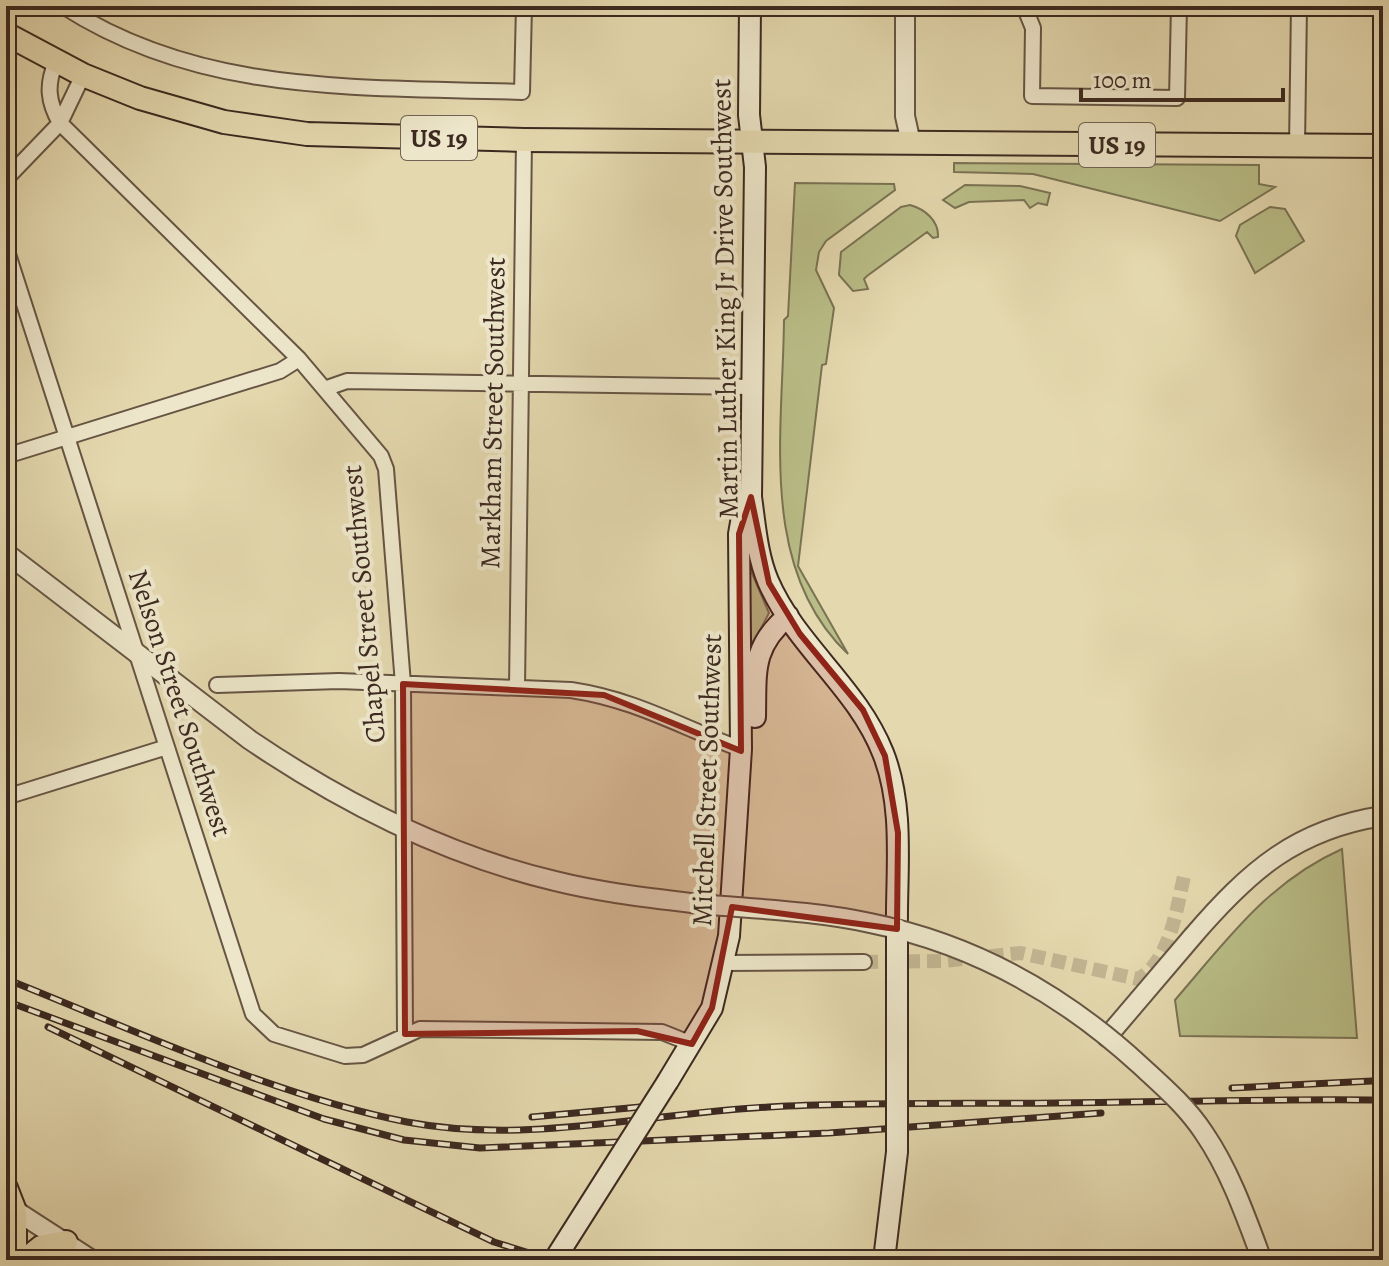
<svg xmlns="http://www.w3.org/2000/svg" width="1389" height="1266" font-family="Alegreya,serif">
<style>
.green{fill:#b9bd87;stroke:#7a7354;stroke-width:2}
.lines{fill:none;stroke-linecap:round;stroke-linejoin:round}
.minor-tunnel{stroke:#c2b592;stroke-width:14;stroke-dasharray:14 7;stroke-linecap:butt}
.minor-casing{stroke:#654;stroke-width:18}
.tertiary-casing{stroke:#654;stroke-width:22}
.secondary-casing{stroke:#3c2920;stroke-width:24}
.primary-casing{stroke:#3c2920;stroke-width:26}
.minor{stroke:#ede6ca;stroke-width:14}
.tertiary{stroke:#ede6ca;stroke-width:18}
.secondary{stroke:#ede6ca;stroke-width:20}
.primary{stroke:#e4d8ae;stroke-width:22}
.rail-casing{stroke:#3c2920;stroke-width:7}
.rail{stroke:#ede6ca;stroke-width:4;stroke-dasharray:12;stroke-linecap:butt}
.tertiary-bridge-casing{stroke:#654;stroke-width:22;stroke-linecap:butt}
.secondary-bridge-casing{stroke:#3c2920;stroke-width:24;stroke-linecap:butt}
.tertiary-bridge{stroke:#ede6ca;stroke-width:18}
.secondary-bridge{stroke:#ede6ca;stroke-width:20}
.marked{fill:#8f2418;fill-opacity:0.2;stroke:#8f2418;stroke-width:6;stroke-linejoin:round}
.labels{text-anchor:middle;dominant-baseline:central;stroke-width:8;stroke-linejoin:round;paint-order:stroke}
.shield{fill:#ede6ca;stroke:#716253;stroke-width:2}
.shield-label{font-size:26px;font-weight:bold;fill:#3c2920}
.street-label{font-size:28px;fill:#3c2920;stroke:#ede6ca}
</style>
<rect width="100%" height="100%" fill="#e4d8ae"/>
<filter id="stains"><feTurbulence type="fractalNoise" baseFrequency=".0025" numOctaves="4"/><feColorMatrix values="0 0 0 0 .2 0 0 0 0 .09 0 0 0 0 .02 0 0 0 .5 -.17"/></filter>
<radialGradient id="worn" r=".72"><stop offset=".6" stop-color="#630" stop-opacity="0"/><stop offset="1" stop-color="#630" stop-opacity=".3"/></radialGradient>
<path class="green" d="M954 163 1259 165V184L1275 187 1220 221 1033 174 954 172Z
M795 183 894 184 895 190 826 241 819 252 816 270 834 308 826 364 822 365 798 566 848 654C758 569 783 431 784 320L788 316Z
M965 185 1020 186 1050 193 1047 205 1038 203 1030 208 1024 200 969 202 955 208 943 200Z
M910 205C925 209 939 221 938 237L933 238 927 232 867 276 864 279 868 289 853 291 839 275 841 252 901 207Z
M1270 207 1285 209 1304 241 1255 273 1236 236 1240 225Z
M748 564 769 613 754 642 751 641 745 566Z
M1342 849 1357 1038 1180 1036 1175 1000C1227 940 1268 882 1342 849Z"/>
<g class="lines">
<path class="minor-tunnel" d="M864 962 944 961 1021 953 1138 979C1171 961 1177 905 1185 872"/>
<g class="minor-casing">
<path id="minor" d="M63 6C204 97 361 86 522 92L524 6
M1024 6 1033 28 1032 96 1177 98 1179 6
M56 62C46 85 48 102 60 123L299 359 381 456 386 469 403 684 405 1034
M1297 146 1299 6
M6 179 60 123 83 75
M6 248 253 1014 274 1034 345 1056 363 1055 420 1029 662 1032 692 1044
M327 388 347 381 752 387
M6 456 280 371 299 359
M217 685 339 681 571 690C637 700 680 727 741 749
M517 688 524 140
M6 797 167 747
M724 963 864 962"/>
</g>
<g class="tertiary-casing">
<path id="tertiary" d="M905 6V116L911 143
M6 553 250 740C343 803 445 855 555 881 603 893 652 898 700 904
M1107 1037 1193 936
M7 1205 92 1260"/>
</g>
<g class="secondary-casing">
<path id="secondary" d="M750 6 749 115 755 167 751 497C755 525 757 555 768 581 796 646 857 687 883 753 905 808 896 872 897 929
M755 717C756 673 751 647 788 616
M668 1081 712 1008 729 936 741 749 739 534 743 511 750 498"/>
</g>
<g class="primary-casing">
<path id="primary" d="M6 34 83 75 140 98 224 122 307 134 524 140 1383 146
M6 1188 15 1211V1260
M25 1260 41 1247 66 1242"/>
</g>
<use href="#minor" class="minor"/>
<use href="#tertiary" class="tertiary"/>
<use href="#secondary" class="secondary"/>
<use href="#primary" class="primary"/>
<g class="rail-casing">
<path id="rail" d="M6 979C132 1029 275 1096 407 1122 528 1145 649 1113 769 1107 865 1102 961 1104 1056 1103 1161 1102 1266 1099 1371 1100
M6 1001 324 1119 404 1140 480 1148 829 1133 1101 1113
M48 1027 494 1242 552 1260
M1232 1088 1372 1081
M532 1117 640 1107"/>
</g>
<use href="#rail" class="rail"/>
<g class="tertiary-bridge-casing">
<path id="tertiary-bridge" d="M700 904C756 909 815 911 870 923 974 944 1064 995 1141 1066 1164 1087 1187 1107 1204 1133 1230 1171 1246 1217 1262 1260
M1193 936C1249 871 1296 829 1383 816"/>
</g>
<g class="secondary-bridge-casing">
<path id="secondary-bridge" d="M555 1259 668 1081
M884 1260 897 1152V929"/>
</g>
<use href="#tertiary-bridge" class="tertiary-bridge"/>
<use href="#secondary-bridge" class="secondary-bridge"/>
</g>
<path class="marked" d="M751 497 769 583 800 634 863 710 885 756 898 833 897 929 732 907 712 1008 692 1044 637 1031 405 1034 403 684 604 695 741 751 739 534Z"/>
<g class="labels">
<g class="shield">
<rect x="401" y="116" width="76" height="44" rx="6"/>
<rect x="1079" y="123" width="76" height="44" rx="6"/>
</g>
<g class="shield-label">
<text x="439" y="138">US 19</text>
<text x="1117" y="145">US 19</text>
</g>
<g class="street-label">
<text transform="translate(725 299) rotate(-91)">Martin Luther King Jr Drive Southwest</text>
<text transform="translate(493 413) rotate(-89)">Markham Street Southwest</text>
<text transform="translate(364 604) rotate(-95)">Chapel Street Southwest</text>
<text transform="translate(180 703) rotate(72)">Nelson Street Southwest</text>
<text transform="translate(707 780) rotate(-88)">Mitchell Street Southwest</text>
</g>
</g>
<rect width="1389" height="1266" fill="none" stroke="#e4d8ae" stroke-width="32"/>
<rect x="8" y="8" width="1373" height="1250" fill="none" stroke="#3c2920" stroke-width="4"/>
<rect x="16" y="16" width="1357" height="1234" fill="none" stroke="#3c2920" stroke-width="2"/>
<path d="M1081 88v12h202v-12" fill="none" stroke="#3c2920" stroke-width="4"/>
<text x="1093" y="88" font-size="24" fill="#3c2920" stroke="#ede6ca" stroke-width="6" paint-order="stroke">100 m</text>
<rect width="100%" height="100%" filter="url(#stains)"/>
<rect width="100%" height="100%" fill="url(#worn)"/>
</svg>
